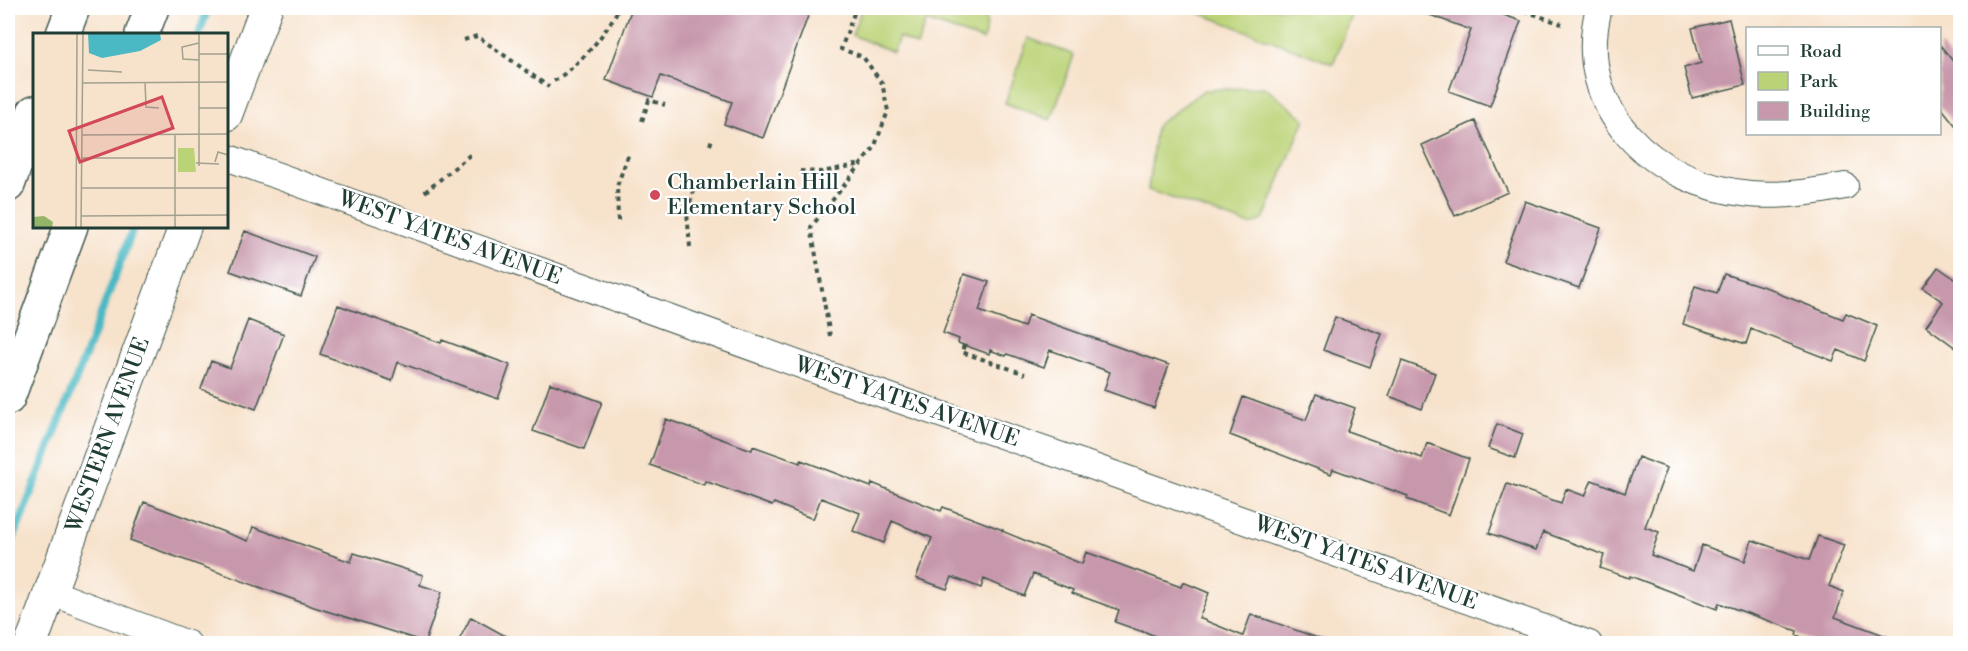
<svg xmlns="http://www.w3.org/2000/svg" width="1968" height="651" font-family="'Libre Bodoni',serif">
<style>
.green{fill:#bbd377;stroke:#6d8856;stroke-width:1.5}
.lines{fill:none;stroke-linecap:round;stroke-linejoin:round}
.stream{stroke:#4bb9c4;stroke-width:8}
.building{fill:#c797ab}
.minor-casing{stroke:#3f564b;stroke-width:28}
.tertiary-casing{stroke:#3f564b;stroke-width:34}
.trunk-casing{stroke:#3f564b;stroke-width:36}
.path{stroke:#3f564b;stroke-width:4;stroke-dasharray:4.5 4.5;stroke-linecap:butt}
.minor{stroke:#fff;stroke-width:26}
.tertiary{stroke:#fff;stroke-width:32}
.trunk{stroke:#fff;stroke-width:33}
.poi-dot{fill:#d1495b;stroke:#fff;stroke-width:2}
.labels{text-anchor:middle;dominant-baseline:central;stroke-width:4.5;stroke-linejoin:round;paint-order:stroke}
.poi-label{font-size:22px;fill:#1f3d34;stroke:#fff;text-anchor:start}
.street-label{font-size:22px;fill:#1f3d34;stroke:#fff}
.inset-road{fill:none;stroke:#a1a08f;stroke-width:1.5}
.view{fill:#d1495b;fill-opacity:0.15;stroke:#d1495b;stroke-width:3}
.inset-edge{fill:none;stroke:#1f3d34;stroke-width:3}
</style>
<rect width="100%" height="100%" fill="#fff"/>
<filter id="ink" filterUnits="userSpaceOnUse"><feTurbulence type="fractalNoise" baseFrequency=".0167" numOctaves="2"/><feDisplacementMap in="SourceGraphic" scale="12" xChannelSelector="R" yChannelSelector="G"/><feConvolveMatrix kernelMatrix="1 2 1 2 8 2 1 2 1" color-interpolation-filters="sRGB"/></filter>
<filter id="wash" filterUnits="userSpaceOnUse"><feTurbulence type="fractalNoise" baseFrequency=".008" numOctaves="4" result="noise"/><feDisplacementMap in="SourceGraphic" scale="24" xChannelSelector="R" yChannelSelector="G"/><feGaussianBlur stdDeviation="1.35" result="paint"/><feColorMatrix in="noise" values="0 0 0 0 0 0 0 0 0 0 0 0 0 0 0 0 0 1.4 0 .05"/><feComposite in="paint" operator="in"/></filter>
<g filter="url(#wash)">
<rect width="100%" height="100%" fill="#f7e2cb"/>
<path class="green" d="M862 8H961L984 16 987 24 983 40 926 21 917 46 899 37 893 52 852 35Z
M1186 8H1355L1333 64Z
M1028 38 1074 55 1051 120 1005 103Z
M1264 87 1305 119 1263 220 1250 225 1148 190 1156 126 1204 90Z"/>
<g class="lines">
<path class="stream" d="M199 34 208 8
M8 552 89 346 134 226"/>
</g>
<g id="blocks">
<path class="building" d="M632 8H811L763 138 724 124 732 102 661 76 653 97 606 80Z
M1416 8H1483L1521 21 1490 106 1449 91 1471 30 1416 10Z
M1729 19 1745 85 1692 98 1684 68 1701 63 1692 28Z
M1940 45 1960 70V131L1940 106Z
M1475 121 1508 192 1455 216 1422 145Z
M1525 201 1601 228 1579 288 1503 261Z
M245 231 315 257 301 296 230 271Z
M1938 267 1958 281 1960 277V351L1926 326 1943 302 1923 288Z
M964 274 989 282 979 311 1024 327 1028 315 1169 365 1154 408 1104 390 1110 372 1050 350 1044 367 1007 354 1006 356 990 350 989 354 958 343 959 339 943 333Z
M1724 274 1777 291V293L1843 319 1846 313 1877 326 1864 361 1838 350 1833 361 1751 329 1746 344 1683 324 1695 286 1717 293Z
M338 305 441 343 442 340 510 365 498 399 398 362 392 381 320 354Z
M1335 317 1382 334 1370 367 1323 350Z
M248 320 284 334 256 409 201 389 211 361 230 368Z
M1402 361 1435 373 1422 409 1389 396Z
M550 383 602 402 584 449 533 431Z
M1316 394 1355 408 1347 431 1422 458 1427 443 1469 459 1449 515 1407 499 1408 496 1333 469 1331 474 1230 435 1243 397 1306 420Z
M666 419 752 450 753 446 800 463 801 460 871 487 872 483 941 511 943 507 1003 530 1002 531 1082 564 1086 552 1181 587 1183 582 1209 593 1199 618 1243 636 1251 614 1326 641V644H1174L1143 631V632L1115 622 1119 610 1072 593 1073 590 1033 574 1024 596 984 579 981 588 952 577 947 589 916 578 932 538 892 521 884 543 853 531 860 513 821 498 813 519 774 503 772 506 705 481 704 485 650 465Z
M1497 424 1523 434 1515 458 1488 448Z
M1638 457 1667 468 1645 527 1659 532 1651 555 1693 571 1702 545 1745 561 1752 540 1809 560 1818 536 1844 545 1829 586 1844 592 1835 617 1900 641V644H1821L1796 635 1797 631 1719 603 1717 609 1630 576 1629 578 1600 568 1604 555 1543 532 1536 550 1489 533 1507 484 1561 503 1566 489 1585 496 1592 480 1625 493Z
M144 502 248 541 253 527 351 562 354 553 423 575 420 585 442 592 425 642 314 607 130 540Z
M471 617 520 644H457Z"/>
</g>
</g>
<g filter="url(#ink)">
<use href="#blocks" fill-opacity="0" stroke="#3f564b" stroke-width="1.5"/>
<g class="lines">
<g class="minor-casing">
<path id="minor" d="M1599 8C1572 109 1654 185 1750 194 1781 197 1815 192 1845 186
M226 157 856 385 1094 467 1589 644
M50 592 188 644"/>
</g>
<g class="tertiary-casing">
<path id="tertiary" d="M226 115 266 8
M31 644 185 226"/>
</g>
<g class="trunk-casing">
<path id="trunk" d="M63 34 73 8
M142 34 152 8
M8 185 34 112
M8 398 71 226"/>
</g>
<path class="path" d="M1516 8 1562 24
M464 40 477 36 549 87
M554 81C581 64 604 36 619 8
M642 121 649 100 665 105
M710 145 712 139
M800 171 822 172 861 164
M425 192 471 154
M618 221 617 186 629 153
M690 247 687 212 698 179
M830 336 811 227 874 148 888 111 882 83 863 57 841 49 856 8
M964 345 962 352 1025 374"/>
<use href="#minor" class="minor"/>
<use href="#tertiary" class="tertiary"/>
<use href="#trunk" class="trunk"/>
</g>
</g>
<circle class="poi-dot" cx="655" cy="195" r="6"/>
<g class="labels">
<g class="poi-label">
<text x="667" y="182">Chamberlain Hill<tspan x="667" dy="25">Elementary School</tspan></text>
</g>
<g class="street-label">
<text transform="translate(450 238) rotate(20)">WEST YATES AVENUE</text>
<text transform="translate(907 402) rotate(19)">WEST YATES AVENUE</text>
<text transform="translate(108 435) rotate(-70)">WESTERN AVENUE</text>
<text transform="translate(1366 563) rotate(20)">WEST YATES AVENUE</text>
</g>
</g>
<g transform="translate(33 33)">
<rect width="195" height="195" fill="#f7e2cb"/>
<path d="M145 115H161L163 139H145Z" fill="#bbd377"/>
<path d="M11 183 20 189 19 195 0 194V184Z" fill="#94b568"/>
<path d="M55 0H127L128 7 107 18 69 25 56 20Z" fill="#4bb9c4"/>
<path class="inset-road" d="M166 0V133M166 21H195M166 27 150 26 149 14 166 10M55 37 89 39M112 49 113 74 126 75M49 50 195 49M166 75H195M49 102 195 101M49 125H142M182 129 185 119 195 122M163 130 186 131M48 155H195M48 183 195 182M142 194V101M43 195 44 0M48 195 50 0"/>
<path class="view" d="M129 64 140 95 47 129 36 98Z"/>
<rect width="195" height="195" class="inset-edge"/>
</g>
<rect width="1968" height="651" fill="none" stroke="#fff" stroke-width="30"/>
<rect x="1746" y="27" width="195" height="108" fill="#ffffff" stroke="#a5b1ae" stroke-width="1.5"/>
<rect x="1758" y="46" width="30" height="9" fill="#ffffff" stroke="#a5b1ae" stroke-width="1.5"/>
<text x="1800" y="57" font-size="18" fill="#1f3d34">Road</text>
<rect x="1758" y="72" width="30" height="18" fill="#bbd377" stroke="#a5b1ae" stroke-width="1.5"/>
<text x="1800" y="87" font-size="18" fill="#1f3d34">Park</text>
<rect x="1758" y="102" width="30" height="18" fill="#c797ab" stroke="#a5b1ae" stroke-width="1.5"/>
<text x="1800" y="117" font-size="18" fill="#1f3d34">Building</text>
</svg>
